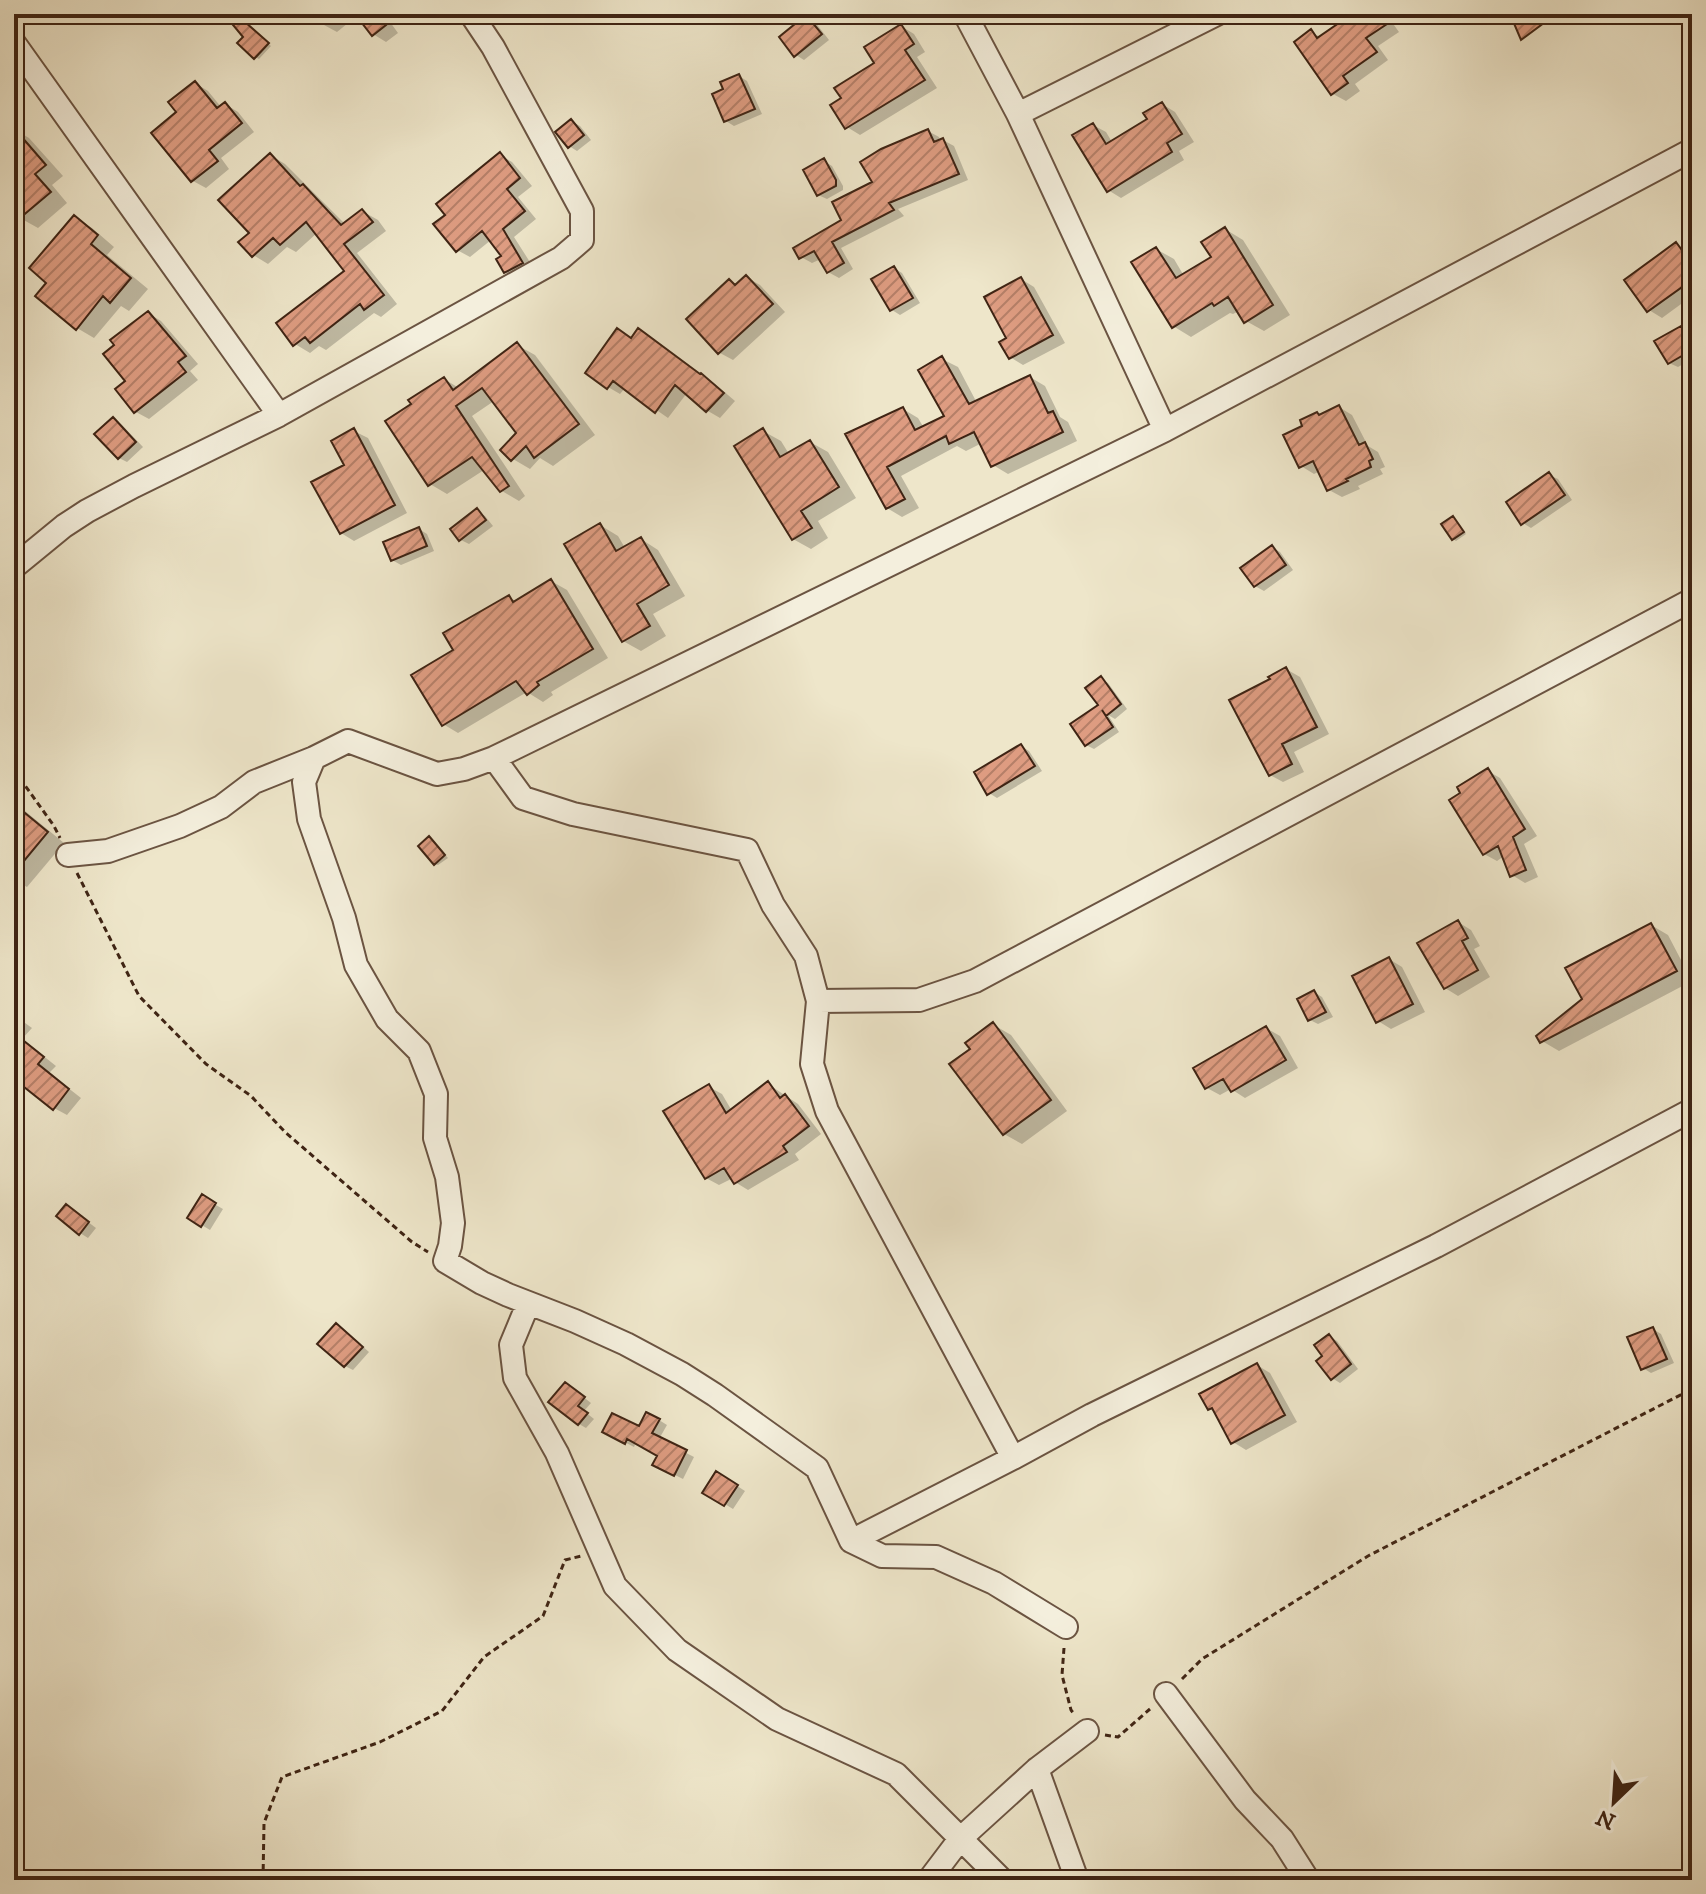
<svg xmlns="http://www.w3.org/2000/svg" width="1706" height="1894" font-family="'IM FELL DW Pica',serif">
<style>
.shadow{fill:#0003}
.building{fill:url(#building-hatch);stroke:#3f2414;stroke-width:2}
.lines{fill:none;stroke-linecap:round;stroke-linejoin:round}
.minor-casing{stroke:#6b5442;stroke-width:26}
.path{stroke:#3f2414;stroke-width:3;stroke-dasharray:6 4;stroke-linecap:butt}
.minor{stroke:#f4efdd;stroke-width:22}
</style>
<defs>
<pattern id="building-hatch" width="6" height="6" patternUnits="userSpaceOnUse" patternTransform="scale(2)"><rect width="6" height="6" fill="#de9c81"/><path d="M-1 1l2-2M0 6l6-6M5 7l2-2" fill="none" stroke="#b57f68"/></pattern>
</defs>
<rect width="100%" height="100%" fill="#eee6ca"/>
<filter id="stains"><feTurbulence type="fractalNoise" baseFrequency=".0025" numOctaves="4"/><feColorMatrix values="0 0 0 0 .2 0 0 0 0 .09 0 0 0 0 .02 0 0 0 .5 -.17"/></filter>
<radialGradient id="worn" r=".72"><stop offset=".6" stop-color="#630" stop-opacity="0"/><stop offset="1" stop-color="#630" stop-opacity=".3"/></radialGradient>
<path class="shadow" d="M227 14H234L271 46 259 59 255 57 245 37Z
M315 14H399L390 22 398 33 386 42 373 34 358 15 337 32 324 25Z
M1356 14H1386L1399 32 1378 46 1388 60 1355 84 1360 91 1346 101 1333 94 1311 32 1322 38Z
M807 17 815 22 829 40 804 60 796 55Z
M901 26 914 34 925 52 917 57 937 88 860 135 847 127 877 64Z
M739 76 747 81 762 114 734 126 726 121V90Z
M195 83 208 91 221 107 225 104 238 112 254 132 221 158 229 169 206 188 193 181 179 112Z
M1162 104 1175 112 1194 142 1179 151 1184 160 1121 198 1108 190 1093 125 1106 132 1112 142 1149 120Z
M571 121 580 126 591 140 577 151 569 146Z
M14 129 29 138 63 176 52 185 67 203 38 228 20 218H14Z
M928 131 939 137 940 141 943 140 954 146 968 180 898 209 904 216 841 248 853 269 839 278 828 272 821 259 812 263 801 257 844 221 875 183Z
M270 155 285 164 345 224 362 211 378 220 386 231 357 253 397 304 381 317 374 313 326 350 319 346 310 353 295 344 346 271 317 233 296 252 287 247 268 264 253 255 251 233Z
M500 155 512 162 532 186 518 197 536 219 514 237 535 270 518 279 506 272 504 257 491 240 470 257 457 250Z
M824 161 832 166 843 186V190L827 199 818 195Z
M75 218 92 228 114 247 107 255 148 289 129 311 121 306 94 338 77 328 49 282Z
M1225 229 1243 240 1290 315 1264 331 1246 321 1239 311 1233 314 1230 313 1191 337 1173 326 1156 249 1174 259 1184 276 1213 258Z
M1676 244 1689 252 1692 256V296L1662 318 1649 310Z
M894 268 902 273 920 303 900 315 892 310Z
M746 277 760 285 785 312 733 360 720 353 689 319 730 282 737 286Z
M1021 279 1034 287 1065 343 1023 365 1010 357 1009 338Z
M148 313 161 321 198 364 190 371 198 380 149 419 136 412 128 382Z
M1681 328 1689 333 1692 338V359L1678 367 1669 363Z
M632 339 714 383 735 401 720 418 708 411 687 393 668 418 625 388 620 394 608 387Z
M517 345 535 355 595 435 553 466 540 458 530 469 513 459 518 433 494 401 472 416 525 496 519 501 502 491 484 470 447 494 430 484 444 379 459 388Z
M942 359 958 367 977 403 1030 377 1045 386 1060 417 1068 422 1077 441 1008 474 993 465 982 443 966 451 957 446 901 476 919 508 902 517 887 508 848 435 903 409 918 418 924 428 947 417Z
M1339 407 1352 415 1368 446 1378 452 1385 467 1380 469 1383 474 1358 486 1360 489 1342 497 1329 490 1320 471 1314 474 1301 466 1321 416Z
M113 419 121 424 143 447 127 462 119 458Z
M354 431 368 438 407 513 354 541 341 533 346 466Z
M763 431 781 441 789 454 810 442 828 452 856 498 818 521 828 538 811 549 793 539Z
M1549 475 1558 479 1572 500 1531 528 1523 523Z
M477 511 485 516 493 526 469 544 461 540Z
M1453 518 1466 534 1456 541 1453 539Z
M600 525 618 536 625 548 641 539 658 550 685 596 653 614 666 636 641 651 623 641Z
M419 529 427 534 434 551 401 565 392 560Z
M1272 547 1280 552 1293 570 1264 591 1255 586Z
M551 581 567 590 608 658 551 692 553 695 543 702 527 692 458 733 443 724 456 651 509 597 517 602Z
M1286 669 1300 677 1329 734 1294 752 1304 772 1283 782 1270 775 1272 680Z
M1101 679 1108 683 1127 709 1115 719 1108 715 1119 732 1094 749 1086 745 1101 706Z
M1021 746 1029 751 1042 771 997 798 989 793Z
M1488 771 1500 778 1537 836 1524 844 1538 877 1525 883 1512 875 1504 856 1497 861 1484 854Z
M14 802 64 843 27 887 14 880Z
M430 838 448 858 438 865 435 864Z
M1458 922 1471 930 1480 946 1474 949 1490 977 1458 996 1445 988Z
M1651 925 1668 935 1692 981 1559 1051 1542 1041 1584 1000Z
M1389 959 1402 967 1425 1012 1391 1029 1378 1021Z
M1314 992 1322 997 1333 1017 1318 1024 1310 1020Z
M14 1015 32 1028 22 1039 56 1066 49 1073 81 1098 67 1115 54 1108 14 1076Z
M994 1025 1011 1035 1067 1111 1022 1144 1004 1134 973 1050Z
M1266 1028 1280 1036 1298 1068 1245 1098 1231 1089 1220 1095 1207 1088Z
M768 1084 798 1104 821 1134 795 1154 799 1160 748 1190 735 1182 733 1178 719 1185 706 1178 709 1087 722 1094 732 1111Z
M202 1197 223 1209 210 1230 190 1218Z
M67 1206 96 1228 88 1238 80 1233Z
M336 1325 344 1330 369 1352 353 1370 345 1366 320 1343Z
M1653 1329 1661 1334 1674 1363 1651 1373 1643 1368Z
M1329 1336 1337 1341 1358 1369 1340 1383 1332 1378 1325 1356Z
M1257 1365 1270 1373 1297 1422 1246 1450 1233 1442 1217 1413 1209 1409Z
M572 1388 591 1403 584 1411 594 1419 586 1428 579 1424Z
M659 1420 667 1425 659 1439 694 1457 683 1479 663 1469 659 1455 636 1442 634 1447 613 1436Z
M725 1478 745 1491 733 1509 705 1492Z"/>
<path class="building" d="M224 14H236L269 43 254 59 237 43 243 37Z
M355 14H378L386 25 372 36Z
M1352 14H1380L1387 24 1366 38 1377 52 1343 76 1348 83 1331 95 1294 42 1311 29 1317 38Z
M1510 14H1556L1521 40Z
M806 15 822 34 794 57 779 37Z
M901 24 914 44 905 50 925 80 845 129 830 105 841 98 834 88 874 63 864 47Z
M739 74 755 109 724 122 712 94 723 89 720 82Z
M195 81 217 108 225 102 242 123 209 150 218 161 191 182 151 133 176 112 168 102Z
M1162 102 1182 134 1167 143 1172 152 1107 192 1072 135 1093 123 1106 144 1147 119 1143 113Z
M571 119 584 135 568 148 555 132Z
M14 128 46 165 35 174 51 192 14 223Z
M928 129 934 142 943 138 959 174 889 203 894 210 832 242 844 263 827 273 814 251 799 259 793 248 841 220 832 202 872 182 860 162 881 149Z
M500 152 520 178 507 189 525 211 503 229 523 263 504 273 496 259 501 256 482 231 456 252 433 224 445 215 436 204Z
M270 153 300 186 303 184 341 225 362 209 373 222 344 244 384 295 364 310 360 304 310 343 305 337 293 346 276 323 344 271 306 222 280 245 273 238 252 257 238 242 249 233 218 200Z
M824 158 836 180V186L817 196 803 170Z
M74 215 98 235 91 244 131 278 110 303 103 296 76 330 35 296 46 283 29 268Z
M1225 227 1273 305 1244 323 1228 297 1214 306 1212 303 1172 328 1131 262 1156 247 1176 278 1211 257 1201 242Z
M1676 242 1692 264V280L1647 312 1624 280Z
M894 266 913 298 890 311 871 279Z
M746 275 773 304 718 354 686 319 729 279 735 285Z
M1021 277 1053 335 1009 359 999 342 1006 338 984 297Z
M148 311 186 356 178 362 186 372 134 413 115 389 125 381 103 354 114 345 110 340Z
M1681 326 1692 345V350L1668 364 1654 341Z
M617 328 631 338 638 328 700 374 701 373 724 393 706 412 675 385 655 413 613 381 607 389 585 373Z
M517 342 579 424 534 458 526 446 511 461 500 450 516 433 482 388 456 406 509 486 500 492 472 457 428 486 385 421 411 404 408 400 444 377 453 390Z
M942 356 969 404 1030 375 1048 413 1053 411 1063 432 991 467 974 432 949 444 946 436 887 467 905 499 886 509 845 434 903 407 915 430 944 416 918 370Z
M1339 405 1359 445 1365 442 1373 459 1369 461 1371 467 1346 479 1348 481 1327 491 1313 461 1299 468 1283 435 1302 426 1300 420 1317 412 1319 415Z
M113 417 136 442 118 459 94 434Z
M354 428 395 505 340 534 311 482 344 465 331 441Z
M763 428 780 457 810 440 839 487 801 511 812 528 792 540 734 446Z
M1549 472 1565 495 1521 525 1506 502Z
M477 508 486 520 459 541 450 529Z
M1453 516 1464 532 1452 540 1441 524Z
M600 523 616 551 641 537 669 585 637 604 650 626 622 642 564 544Z
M419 527 427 546 391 561 383 542Z
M1272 545 1286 565 1254 587 1240 568Z
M551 579 593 649 537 682 539 685 527 695 516 681 442 726 411 675 453 650 443 633 509 595 513 602Z
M1286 667 1317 727 1282 744 1292 764 1269 776 1229 700 1270 679 1268 677Z
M1101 676 1121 704 1106 716 1102 710 1113 727 1085 746 1070 724 1098 705 1085 688Z
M1021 744 1035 766 987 795 974 772Z
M1488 768 1525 829 1513 837 1526 870 1510 877 1498 846 1483 855 1449 800 1460 793 1457 787Z
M14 804 48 832 14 873Z
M429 836 445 855 434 865 418 846Z
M1458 920 1468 938 1462 941 1478 970 1444 989 1417 943Z
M1651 923 1677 971 1540 1043 1536 1036 1582 999 1565 968Z
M1389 957 1413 1004 1376 1023 1352 976Z
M1314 990 1326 1012 1308 1021 1297 999Z
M993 1022 1051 1100 1003 1135 949 1064 970 1049 965 1043Z
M1266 1026 1286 1060 1231 1092 1223 1079 1205 1089 1193 1068Z
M14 1033 44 1057 38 1064 69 1089 53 1110 14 1079Z
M768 1081 780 1098 785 1094 809 1126 783 1146 787 1152 734 1184 724 1168 705 1179 663 1111 709 1084 726 1113Z
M202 1194 216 1203 201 1227 187 1218Z
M66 1204 89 1222 79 1235 56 1216Z
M336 1323 363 1347 344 1367 317 1344Z
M1653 1327 1667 1359 1641 1370 1627 1337Z
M1329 1334 1351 1364 1331 1380 1316 1361 1322 1356 1314 1345Z
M1257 1363 1285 1415 1231 1444 1212 1408 1208 1410 1199 1394Z
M565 1382 585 1397 578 1406 588 1413 578 1425 548 1402Z
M646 1412 660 1419 652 1433 687 1450 674 1476 652 1465 657 1456 627 1439 625 1444 602 1432 612 1413 639 1426Z
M716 1471 738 1485 724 1506 702 1493Z"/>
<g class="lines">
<g class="minor-casing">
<path id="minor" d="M965 14 1018 114 1165 430
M14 43 279 415
M1018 114 1217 14
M14 567 64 526 87 511 134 486 279 415 561 258 582 240V211L493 47 471 14
M494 758 523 798 573 814 747 850 773 905 806 956 818 1001 812 1064 827 1111 1013 1458
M68 855 108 851 180 826 221 807 254 782 314 758
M818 1001 919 1000 975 981 1692 600
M528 1304 511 1345 515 1378 557 1453 615 1586 677 1650 777 1719 896 1774 1002 1880
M851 1541 1013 1458 1092 1415 1436 1246 1692 1110
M1066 1627 994 1583 936 1557 882 1556 851 1541 817 1468 715 1395 682 1374 626 1344 575 1321 508 1295 482 1283 445 1261 450 1246 453 1223 447 1177 435 1138 436 1094 419 1051 387 1019 356 965 344 918 309 819 304 782 314 758 348 741 437 774 464 769 494 758 1165 430 1692 150
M1166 1694 1245 1800 1282 1839 1308 1880
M1037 1769 1077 1880
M929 1880 960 1839 1037 1769 1087 1731"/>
</g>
<path class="path" d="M14 770 54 826 60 838
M77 873 139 996 206 1064 251 1096 285 1132 412 1242 428 1252
M1064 1648 1062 1675 1071 1710 1074 1714
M1182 1679 1202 1659 1368 1556 1692 1389
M1105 1735 1118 1737 1150 1709
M263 1880 264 1823 282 1777 380 1742 442 1711 484 1657 543 1616 565 1560 581 1556"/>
<use href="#minor" class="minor"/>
</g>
<rect width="1706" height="1894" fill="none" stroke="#eee6ca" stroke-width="48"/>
<rect x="16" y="16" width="1674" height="1862" fill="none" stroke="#3f2414" stroke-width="4"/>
<rect x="24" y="24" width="1658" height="1846" fill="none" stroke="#3f2414" stroke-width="2"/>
<g transform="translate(1614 1802) rotate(205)" stroke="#f4efdd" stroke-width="6" paint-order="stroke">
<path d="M0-6L14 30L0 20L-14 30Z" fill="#3f2414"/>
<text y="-12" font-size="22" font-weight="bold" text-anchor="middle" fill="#3f2414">N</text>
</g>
<rect width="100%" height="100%" filter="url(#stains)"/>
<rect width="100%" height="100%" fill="url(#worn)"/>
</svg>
